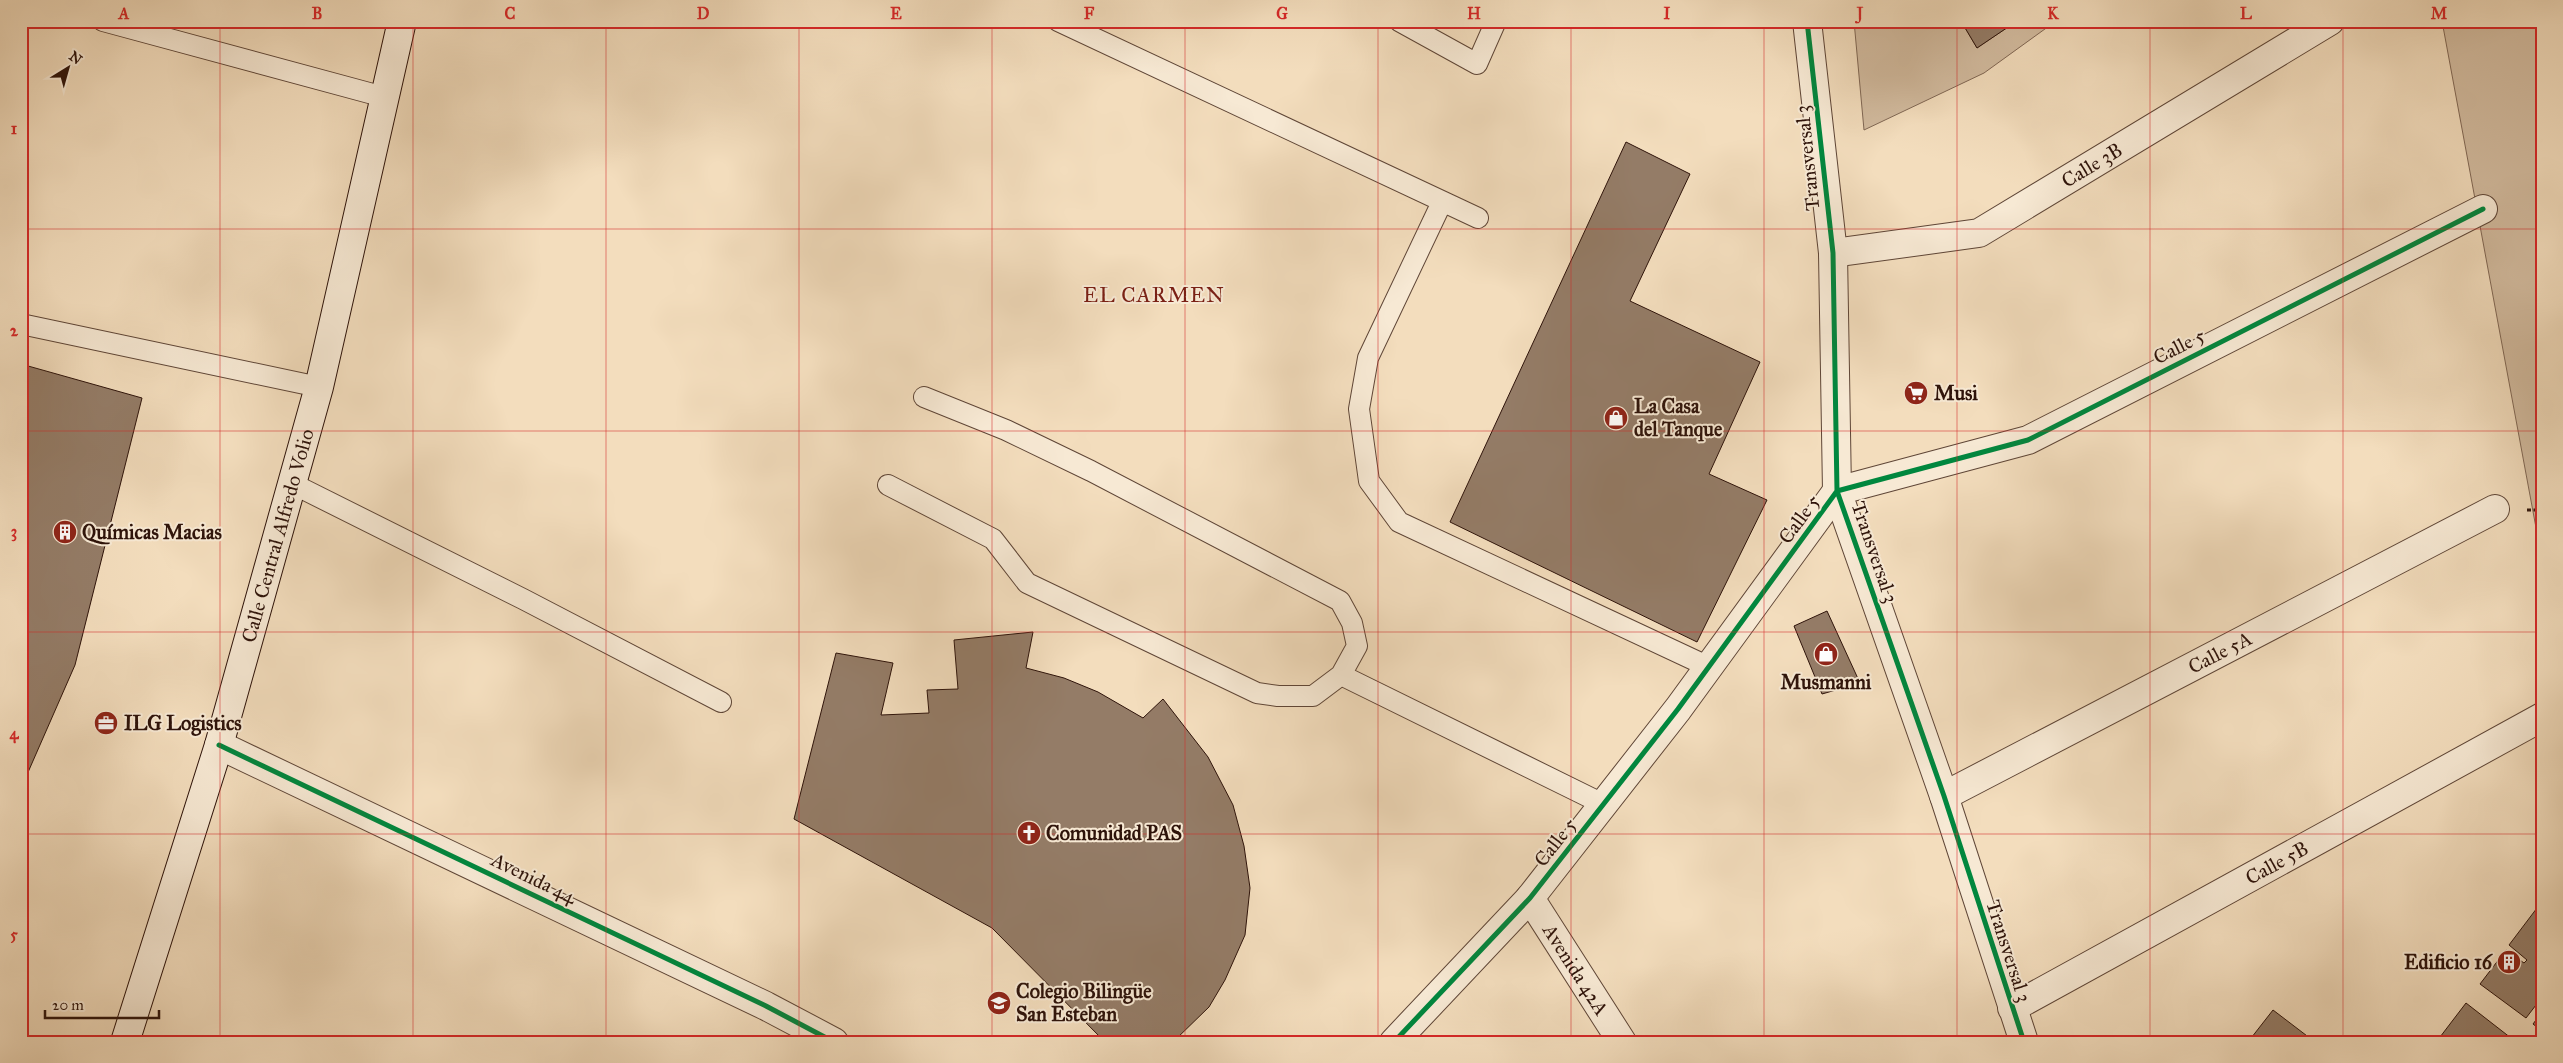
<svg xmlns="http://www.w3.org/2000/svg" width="2563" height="1063" font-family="'IM FELL Great Primer',serif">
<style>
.green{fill:#d2bb9f;stroke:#806754}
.building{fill:#947c67;stroke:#2e130a}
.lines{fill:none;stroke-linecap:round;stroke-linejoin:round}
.lane-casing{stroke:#5f4637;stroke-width:22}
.street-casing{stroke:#5f4637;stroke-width:30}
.secondary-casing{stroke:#2e130a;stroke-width:30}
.path{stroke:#2e130a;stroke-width:3;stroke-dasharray:4 2.5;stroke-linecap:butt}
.lane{stroke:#f7e9d4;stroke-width:20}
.street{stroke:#f7e9d4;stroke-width:28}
.secondary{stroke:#f7e9d4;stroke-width:28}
.cycleway-casing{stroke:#f7e9d4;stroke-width:8}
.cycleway{stroke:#00873e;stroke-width:5}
.grid{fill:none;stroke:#d62828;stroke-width:1;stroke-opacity:0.55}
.labels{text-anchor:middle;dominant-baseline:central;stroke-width:4;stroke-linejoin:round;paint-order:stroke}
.street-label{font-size:20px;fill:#2e130a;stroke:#f7e9d4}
.poi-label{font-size:20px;font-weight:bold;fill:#2e130a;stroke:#f7e9d4;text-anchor:start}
.neighbourhood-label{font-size:21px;letter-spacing:1px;fill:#7a1f14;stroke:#f7e9d4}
.neatline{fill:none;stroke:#d62828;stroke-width:2}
.grid-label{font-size:16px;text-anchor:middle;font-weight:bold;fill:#d62828}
</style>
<rect width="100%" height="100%" fill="#f3ddbd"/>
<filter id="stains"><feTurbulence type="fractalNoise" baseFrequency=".004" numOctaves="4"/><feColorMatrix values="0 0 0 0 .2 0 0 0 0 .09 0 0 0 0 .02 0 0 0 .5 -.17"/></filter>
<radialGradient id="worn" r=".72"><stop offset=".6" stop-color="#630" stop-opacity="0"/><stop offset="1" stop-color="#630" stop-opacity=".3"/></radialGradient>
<path class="green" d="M1854 21H1961L1977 48 2017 21H2056L1984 73 1864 130Z
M2442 21H2542V560Z"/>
<path class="building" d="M1961 21H2017L1977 48Z
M1626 142 1690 174 1630 301 1760 362 1709 474 1767 500 1697 642 1450 522Z
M21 364 142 398 75 665 22 786Z
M1827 611 1860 683 1822 694 1794 626Z
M1033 632 1026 668 1064 678 1098 692 1143 718 1163 699 1208 757 1233 805 1244 846 1250 888 1245 935 1225 980 1209 1007 1173 1042H1105L992 928 794 819 836 653 893 663 881 715 929 713 927 690 958 689 954 640Z
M2537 908 2542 911V1010L2536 1005 2526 1018 2480 984 2506 950 2524 963 2527 960 2509 945Z
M2466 1003 2511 1038 2508 1042 2437 1041Z
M2273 1010 2315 1042H2248Z
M2542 1012V1031L2533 1024Z"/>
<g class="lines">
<g class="lane-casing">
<path id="lane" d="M103 21 384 97
M1058 21 1478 218
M1399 21 1477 64 1496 21
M1442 202 1368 358 1359 409 1369 481 1399 522 1709 667
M21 324 319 387
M924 397 1006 430 1091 471 1340 601 1352 623 1357 646 1341 675
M293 484 523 599 721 702
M888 485 993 539 1027 583 1257 693 1278 696H1313L1341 675 1603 804"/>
</g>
<g class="street-casing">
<g id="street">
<path d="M1807 21 1833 253 1837 491 1944 796 2024 1042"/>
<path id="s1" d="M1833 253 1979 233 2330 21"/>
<path d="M219 745 766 1006 834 1042"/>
<path id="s2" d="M1944 796 2495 509"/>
<path id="s3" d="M1530 898 1622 1042"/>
<path id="s4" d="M2012 1008 2542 717"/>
<path d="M1394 1042 1530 898 1678 709 1837 491 2028 440 2483 209"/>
</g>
</g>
<g class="secondary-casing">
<g id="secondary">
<path id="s5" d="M125 1042 219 745 319 387 402 21"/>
</g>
</g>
<path class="path" d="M2527 510H2542"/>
<use href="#lane" class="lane"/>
<use href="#street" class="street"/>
<use href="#secondary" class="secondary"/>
<g class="cycleway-casing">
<path id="cycleway" d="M1807 21 1833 253 1837 491 1944 796 2024 1042
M219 745 766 1006 834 1042
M1394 1042 1530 898 1678 709 1837 491 2028 440 2483 209"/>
</g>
<use href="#cycleway" class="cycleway"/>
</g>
<path class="grid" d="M220 21V1042M413 21V1042M606 21V1042M799 21V1042M992 21V1042M1185 21V1042M1378 21V1042M1571 21V1042M1764 21V1042M1957 21V1042M2150 21V1042M2343 21V1042M21 229H2542M21 431H2542M21 632H2542M21 834H2542"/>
<defs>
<g id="supermarket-disc" transform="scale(1.25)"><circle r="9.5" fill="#8f2418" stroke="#f7e9d4"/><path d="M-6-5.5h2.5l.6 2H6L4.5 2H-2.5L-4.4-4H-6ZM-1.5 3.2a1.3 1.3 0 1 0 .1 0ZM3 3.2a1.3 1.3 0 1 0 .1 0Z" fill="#fff"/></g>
<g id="shop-disc" transform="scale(1.25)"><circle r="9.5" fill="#8f2418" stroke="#f7e9d4"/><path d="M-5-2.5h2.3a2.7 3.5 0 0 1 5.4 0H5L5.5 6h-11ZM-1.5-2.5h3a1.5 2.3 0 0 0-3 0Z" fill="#fff"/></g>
<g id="building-disc" transform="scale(1.25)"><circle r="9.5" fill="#8f2418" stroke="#f7e9d4"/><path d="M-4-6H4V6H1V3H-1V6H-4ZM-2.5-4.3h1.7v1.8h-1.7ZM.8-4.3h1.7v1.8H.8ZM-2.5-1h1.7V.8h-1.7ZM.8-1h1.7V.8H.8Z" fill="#fff"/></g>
<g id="office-disc" transform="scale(1.25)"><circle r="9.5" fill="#8f2418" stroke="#f7e9d4"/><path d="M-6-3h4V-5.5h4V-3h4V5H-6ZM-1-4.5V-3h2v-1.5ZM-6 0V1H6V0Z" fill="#fff"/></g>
<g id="church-disc" transform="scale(1.25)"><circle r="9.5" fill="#8f2418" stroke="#f7e9d4"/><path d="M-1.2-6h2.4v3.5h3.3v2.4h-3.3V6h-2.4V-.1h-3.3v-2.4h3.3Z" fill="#fff"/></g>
<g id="university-disc" transform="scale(1.25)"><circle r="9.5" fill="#8f2418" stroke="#f7e9d4"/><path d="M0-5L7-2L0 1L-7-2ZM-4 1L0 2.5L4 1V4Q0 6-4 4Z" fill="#fff"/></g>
</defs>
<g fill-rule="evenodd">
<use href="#supermarket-disc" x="1916" y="393"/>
<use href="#shop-disc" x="1616" y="418"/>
<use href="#building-disc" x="65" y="532"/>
<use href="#shop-disc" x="1826" y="654"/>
<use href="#office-disc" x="106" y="723"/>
<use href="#church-disc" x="1029" y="833"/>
<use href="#building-disc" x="2509" y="962"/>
<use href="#university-disc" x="999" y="1003"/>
</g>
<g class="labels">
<g class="street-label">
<text transform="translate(1807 158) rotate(-96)">Transversal 3</text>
<text stroke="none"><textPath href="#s1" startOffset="279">Calle 3B</textPath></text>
<text transform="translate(2179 346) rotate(-27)">Calle 5</text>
<text transform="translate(1799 519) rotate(-54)">Calle 5</text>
<text stroke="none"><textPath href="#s5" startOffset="529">Calle Central Alfredo Volio</textPath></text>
<text transform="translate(1875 552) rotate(71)">Transversal 3</text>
<text stroke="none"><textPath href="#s2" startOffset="311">Calle 5A</textPath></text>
<text transform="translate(1555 842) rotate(-52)">Calle 5</text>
<text stroke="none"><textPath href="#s4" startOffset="302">Calle 5B</textPath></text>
<text transform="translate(534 878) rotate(26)">Avenida 44</text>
<text transform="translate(2009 951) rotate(72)">Transversal 3</text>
<text stroke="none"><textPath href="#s3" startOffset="85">Avenida 42A</textPath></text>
</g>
<g class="poi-label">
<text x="1934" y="393">Musi</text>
<text x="1634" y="406">La Casa<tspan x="1634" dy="23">del Tanque</tspan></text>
<text x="82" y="532">Químicas Macias</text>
<text x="1826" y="682" text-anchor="middle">Musmanni</text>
<text x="124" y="723">ILG Logistics</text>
<text x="1046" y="833">Comunidad PAS</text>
<text x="2492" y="962" text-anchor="end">Edificio 16</text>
<text x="1016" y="991">Colegio Bilingüe<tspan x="1016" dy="23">San Esteban</tspan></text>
</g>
<g class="neighbourhood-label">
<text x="1154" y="295">EL CARMEN</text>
</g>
</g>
<rect width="2563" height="1063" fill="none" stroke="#f3ddbd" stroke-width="55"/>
<g transform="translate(68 68) rotate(37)" stroke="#f7e9d4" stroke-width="4" paint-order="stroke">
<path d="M0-4L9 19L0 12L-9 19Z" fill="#2e130a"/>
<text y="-8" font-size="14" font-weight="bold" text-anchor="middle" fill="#2e130a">N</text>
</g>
<path d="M45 1010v8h114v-8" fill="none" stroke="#2e130a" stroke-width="2.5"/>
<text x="52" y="1010" font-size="15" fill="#2e130a" stroke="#f7e9d4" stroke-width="4" paint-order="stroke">20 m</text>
<rect x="28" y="28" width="2508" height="1008" class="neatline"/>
<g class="grid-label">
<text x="124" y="19">A</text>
<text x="317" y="19">B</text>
<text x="510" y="19">C</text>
<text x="703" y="19">D</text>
<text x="896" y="19">E</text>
<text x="1089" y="19">F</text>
<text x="1282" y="19">G</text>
<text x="1474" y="19">H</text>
<text x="1667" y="19">I</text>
<text x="1860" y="19">J</text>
<text x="2053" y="19">K</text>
<text x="2246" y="19">L</text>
<text x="2439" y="19">M</text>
<text x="14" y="134">1</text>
<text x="14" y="336">2</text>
<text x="14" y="537">3</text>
<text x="14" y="739">4</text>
<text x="14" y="940">5</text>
</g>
<rect width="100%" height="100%" filter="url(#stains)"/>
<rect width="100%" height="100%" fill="url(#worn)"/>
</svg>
